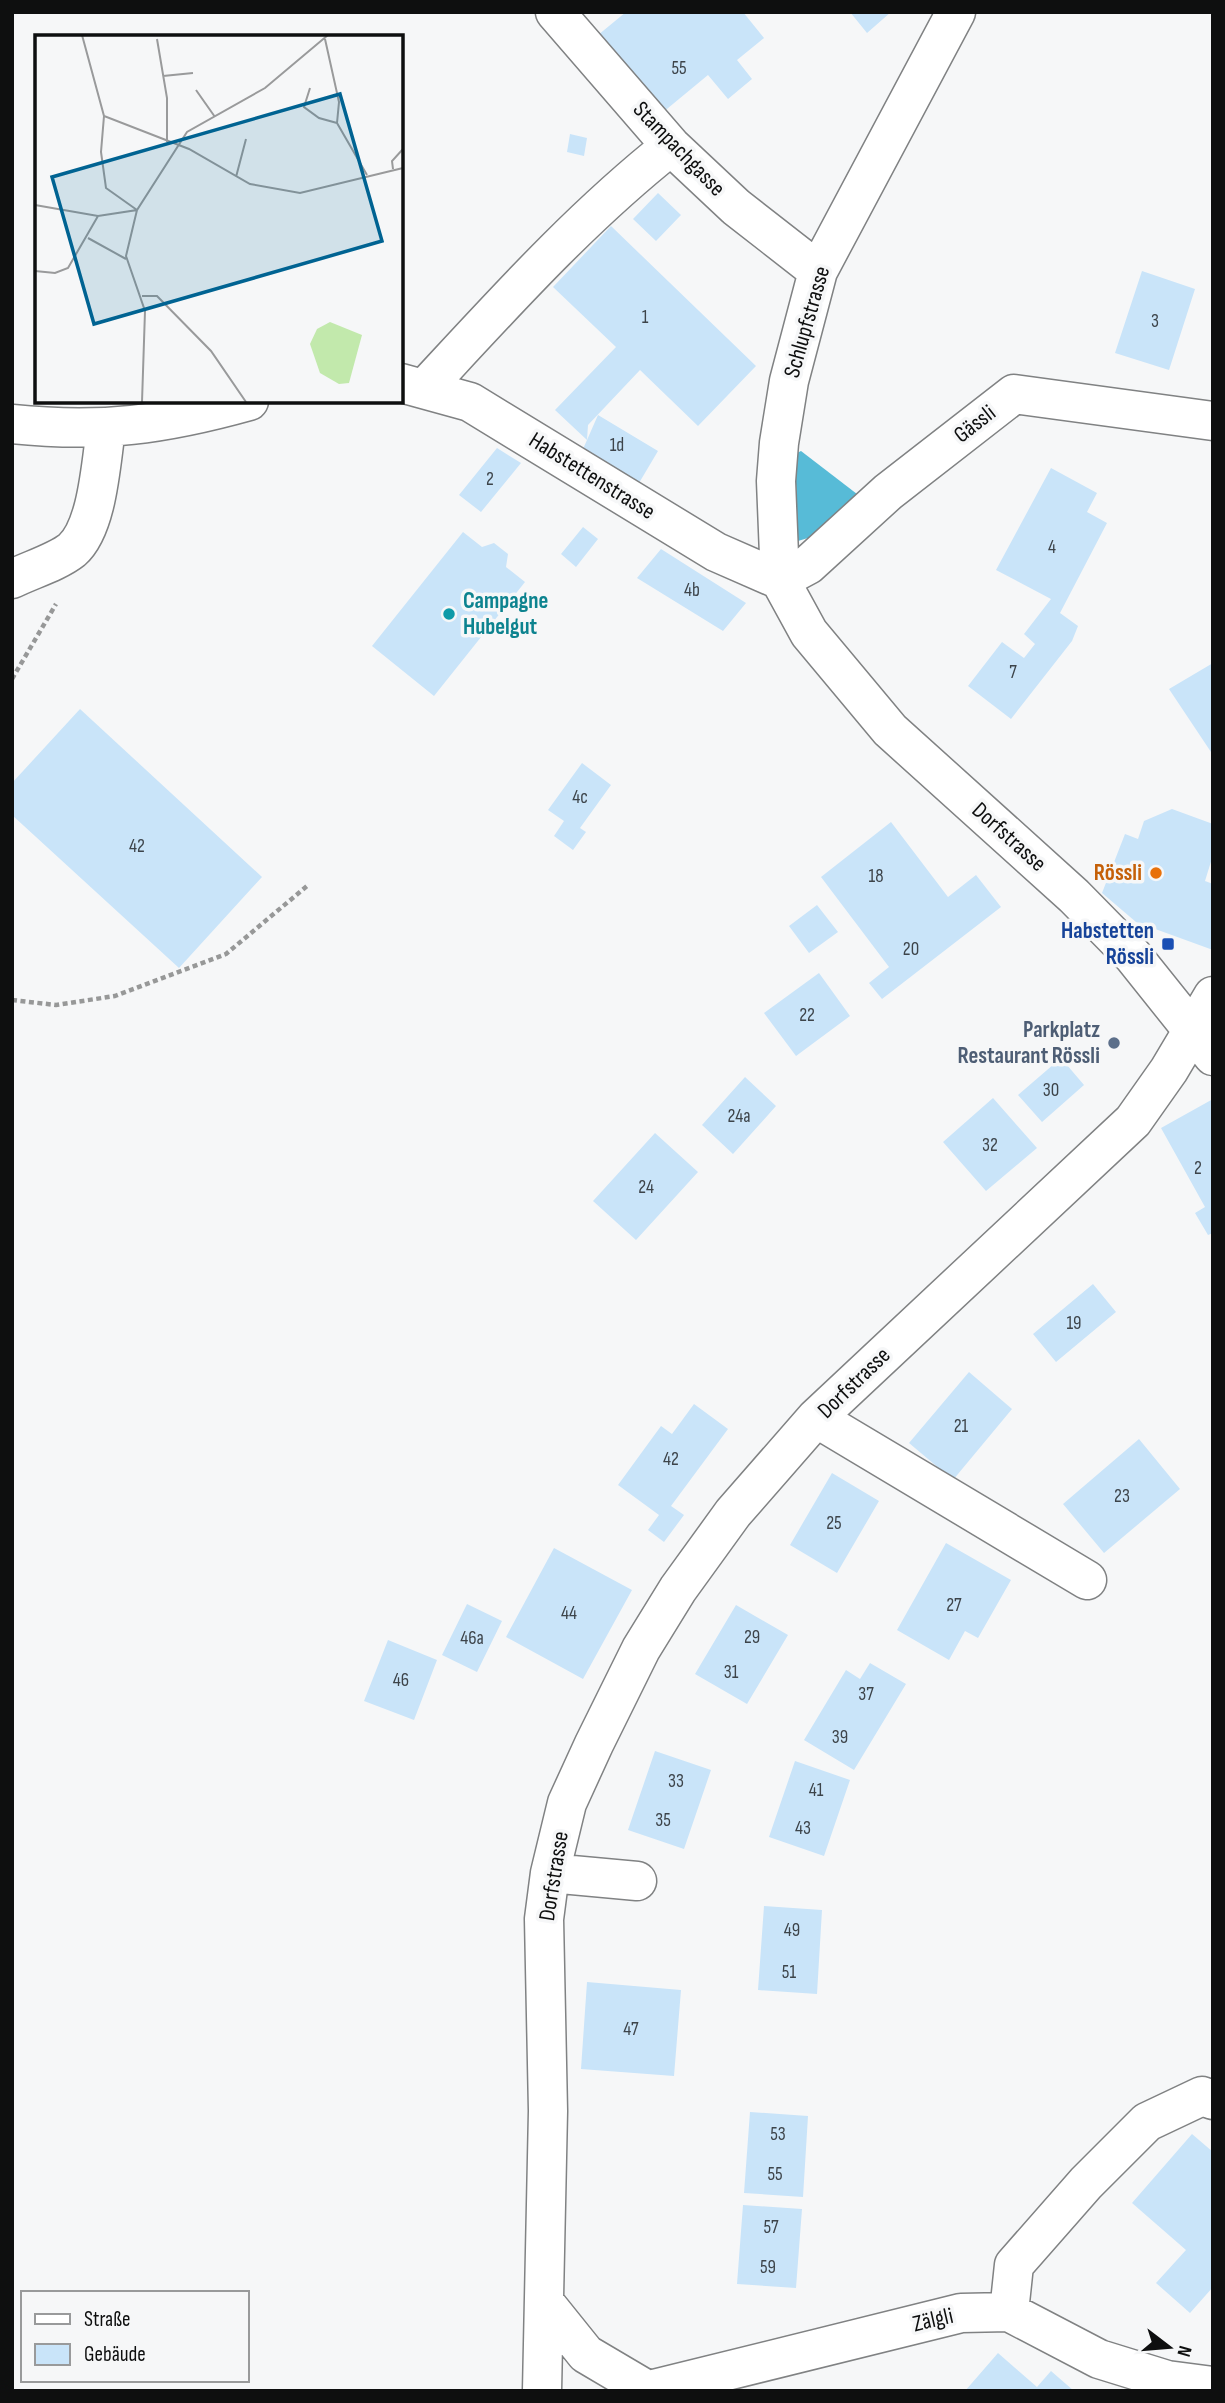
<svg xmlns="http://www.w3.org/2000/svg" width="1225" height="2403" font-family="'Sofia Sans Condensed',sans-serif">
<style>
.water{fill:#57bbd7}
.building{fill:#c9e4f9}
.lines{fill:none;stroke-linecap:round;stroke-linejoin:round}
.minor-casing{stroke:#808283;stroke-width:41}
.path{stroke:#979898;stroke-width:4.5;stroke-dasharray:5 3.5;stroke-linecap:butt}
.minor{stroke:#fff;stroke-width:38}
.culture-dot{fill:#0f9aa8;stroke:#f6f7f8;stroke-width:2.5}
.food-dot{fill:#e8710a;stroke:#f6f7f8;stroke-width:2.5}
.transit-dot{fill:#1a4fb4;stroke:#f6f7f8;stroke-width:2.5}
.service-dot{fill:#5c6f8a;stroke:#f6f7f8;stroke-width:2.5}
.labels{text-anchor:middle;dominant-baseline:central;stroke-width:7;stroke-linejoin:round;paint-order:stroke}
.number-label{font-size:19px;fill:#3d444a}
.street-label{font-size:23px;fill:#0e0f0f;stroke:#f6f7f8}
.culture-label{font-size:23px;font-weight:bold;fill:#0d838f;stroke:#f6f7f8;text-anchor:start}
.food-label{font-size:23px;font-weight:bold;fill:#c56008;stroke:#f6f7f8;text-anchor:end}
.transit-label{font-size:23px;font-weight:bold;fill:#164399;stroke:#f6f7f8;text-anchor:end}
.service-label{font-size:23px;font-weight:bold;fill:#4e5e75;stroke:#f6f7f8;text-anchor:end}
.inset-road{fill:none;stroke:#999a9b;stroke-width:2}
.view{fill:#006392;fill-opacity:0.15;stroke:#006392;stroke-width:3.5}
.inset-edge{fill:none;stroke:#0e0f0f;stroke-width:3.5}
</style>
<rect width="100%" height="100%" fill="#f6f7f8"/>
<path class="water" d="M801 451 870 504 841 528 798 541 795 454Z"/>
<path class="building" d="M626 12H743L764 38 737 60 752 79 728 99 708 75 656 118 592 40Z
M850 12H891L867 33Z
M570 134 587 138 584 156 567 152Z
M658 193 681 215 656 241 633 219Z
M611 226 756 366 698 426 640 370 588 425 587 440 598 415 658 451 639 483 583 449 587 440 555 410 616 347 553 287Z
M1142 271 1195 289 1169 370 1115 353Z
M497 448 521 463 481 512 459 495Z
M1051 468 1097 493 1087 512 1107 523 1060 613 1078 626 1072 641 1011 719 968 686 1002 642 1024 658 1035 644 1024 634 1051 599 996 570Z
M583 527 598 539 576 567 561 554Z
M463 532 482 547 494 543 508 554 506 567 525 582 434 696 372 646Z
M661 549 746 603 723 631 637 578Z
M1213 663V755L1169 689Z
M80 709 262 877 179 968 12 815V783Z
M582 763 611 785 580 828 586 832 573 850 554 836 564 821 548 810Z
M1172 809 1213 824V855L1205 881 1213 884V950L1136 922 1102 893 1125 834 1138 839 1144 821Z
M891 822 948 897 976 875 1001 907 882 999 869 983 889 967 821 877Z
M817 905 838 932 809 953 789 926Z
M819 973 850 1016 796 1056 764 1013Z
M1061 1058 1084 1085 1042 1122 1018 1095Z
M745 1077 776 1106 733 1154 702 1125Z
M993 1098 1037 1148 986 1191 943 1142Z
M1213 1099V1233L1208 1235 1195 1213 1205 1207 1161 1128Z
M655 1133 698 1172 636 1240 593 1201Z
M1093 1284 1116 1312 1056 1362 1033 1334Z
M969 1372 1012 1409 953 1480 909 1443Z
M694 1404 728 1429 671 1506 684 1515 664 1542 648 1530 659 1515 618 1485 661 1426 672 1434Z
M1139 1439 1180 1489 1104 1553 1063 1504Z
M832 1473 879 1501 837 1573 790 1545Z
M946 1543 1011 1580 978 1638 965 1631 949 1660 897 1630Z
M554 1548 632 1590 583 1679 506 1637Z
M467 1604 502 1621 477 1672 442 1655Z
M736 1605 788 1635 747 1704 695 1674Z
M388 1640 437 1660 414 1720 364 1701Z
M870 1663 906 1684 854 1770 804 1740 846 1670 860 1679Z
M655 1751 711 1770 684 1849 628 1830Z
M795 1761 850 1780 824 1856 769 1837Z
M764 1906 822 1910 817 1994 758 1990Z
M587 1982 681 1990 674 2076 581 2069Z
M750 2112 808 2116 803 2197 744 2193Z
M1192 2134 1213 2152V2287L1190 2313 1156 2283 1186 2250 1132 2203Z
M743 2205 802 2209 796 2288 737 2284Z
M998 2353 1037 2387 1051 2371 1074 2391H965Z"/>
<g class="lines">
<g class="minor-casing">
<path id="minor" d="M555 12 671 146 736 207 818 271
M956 12 818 271 789 381 779 443 776 481 780 580 809 633 890 730 1074 896 1133 956 1213 1056
M401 383 470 402 716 552 780 580
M425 388C504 303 580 218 671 146
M12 424C102 433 163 425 249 401
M12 579C30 570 57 562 72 550 98 527 101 461 106 429
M780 580 808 565 888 492 1014 394 1213 421
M816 1418 1087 1580
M550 1873 637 1881
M545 2303 586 2354 647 2390
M1009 2312 1014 2265 1086 2183 1147 2122 1202 2096 1213 2100
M542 2391 548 2111 544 1919 550 1873 567 1803 594 1744 641 1649 678 1589 733 1513 816 1418 1133 1121 1169 1070 1213 996
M646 2391 961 2313 1009 2312 1099 2359 1167 2380 1213 2386"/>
</g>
<path class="path" d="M12 679 56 604
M12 1000 56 1005 115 996 226 954 307 886"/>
<use href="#minor" class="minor"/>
</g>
<circle class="culture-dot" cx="449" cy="614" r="7"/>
<circle class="food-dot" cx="1156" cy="873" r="7"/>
<rect class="transit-dot" x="1161" y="937" width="14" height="14" rx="3.5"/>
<circle class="service-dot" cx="1114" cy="1043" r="7"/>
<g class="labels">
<g class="number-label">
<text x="679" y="68">55</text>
<text x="645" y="317">1</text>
<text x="1155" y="321">3</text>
<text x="617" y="445">1d</text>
<text x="490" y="479">2</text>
<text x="1052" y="547">4</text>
<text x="692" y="590">4b</text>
<text x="1013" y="672">7</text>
<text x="580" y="797">4c</text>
<text x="137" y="846">42</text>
<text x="876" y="876">18</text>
<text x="911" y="949">20</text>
<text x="807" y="1015">22</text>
<text x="1051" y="1090">30</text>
<text x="739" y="1116">24a</text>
<text x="990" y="1145">32</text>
<text x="1198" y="1168">2</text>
<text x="646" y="1187">24</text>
<text x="1074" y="1323">19</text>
<text x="961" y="1426">21</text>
<text x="671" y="1459">42</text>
<text x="1122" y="1496">23</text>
<text x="834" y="1523">25</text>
<text x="954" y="1605">27</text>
<text x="569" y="1613">44</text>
<text x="752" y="1637">29</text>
<text x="472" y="1638">46a</text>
<text x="731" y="1672">31</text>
<text x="401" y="1680">46</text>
<text x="866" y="1694">37</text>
<text x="840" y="1737">39</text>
<text x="676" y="1781">33</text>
<text x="816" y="1790">41</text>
<text x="663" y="1820">35</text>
<text x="803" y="1828">43</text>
<text x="792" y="1930">49</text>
<text x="789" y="1972">51</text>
<text x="631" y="2029">47</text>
<text x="778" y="2134">53</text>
<text x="775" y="2174">55</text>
<text x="771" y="2227">57</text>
<text x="768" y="2267">59</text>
</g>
<g class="street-label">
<text transform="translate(679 149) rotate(46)">Stampachgasse</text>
<text transform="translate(807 322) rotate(-74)">Schlupfstrasse</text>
<text transform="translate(975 424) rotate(-38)">Gässli</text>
<text transform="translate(592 476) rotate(32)">Habstettenstrasse</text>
<text transform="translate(1009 837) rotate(42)">Dorfstrasse</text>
<text transform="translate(854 1383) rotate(-44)">Dorfstrasse</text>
<text transform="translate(554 1876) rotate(-81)">Dorfstrasse</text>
<text transform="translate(933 2320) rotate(-13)">Zälgli</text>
</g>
<g class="culture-label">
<text x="463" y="601">Campagne<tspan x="463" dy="26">Hubelgut</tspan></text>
</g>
<g class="food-label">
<text x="1142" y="873">Rössli</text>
</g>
<g class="transit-label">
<text x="1154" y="931">Habstetten<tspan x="1154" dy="26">Rössli</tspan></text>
</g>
<g class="service-label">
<text x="1100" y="1030">Parkplatz<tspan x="1100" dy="26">Restaurant Rössli</tspan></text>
</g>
</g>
<g transform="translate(35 35)">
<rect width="368" height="368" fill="#f6f7f8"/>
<path d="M295 287 327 300 314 348 304 349 285 338 275 309 282 294Z" fill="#c2e9ac"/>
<path class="inset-road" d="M47 0 69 81 154 114 215 149 265 158 368 133M122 4 132 63V107M290 4 304 67 302 88 332 140M128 41 158 38M275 53 269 72 284 83 302 88M161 55 180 82M69 81 66 117 71 153 102 175M358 134 357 126 368 114M201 142 211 104M0 170 63 181 102 175 152 97 230 53 293 0M102 175 91 221 110 276 107 367M53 203 91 224M0 236 20 238 33 233 63 181M107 261H122L176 316 211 367"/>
<path class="view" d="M305 59 347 206 59 289 17 142Z"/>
<rect width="368" height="368" class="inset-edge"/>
</g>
<rect width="1225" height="2403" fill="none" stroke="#0e0f0f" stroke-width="28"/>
<rect x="21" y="2291" width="228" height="91" fill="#f6f7f8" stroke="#999a9b" stroke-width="2"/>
<rect x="35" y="2314" width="35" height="10" fill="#ffffff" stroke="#999a9b" stroke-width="2"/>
<text x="84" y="2326" font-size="21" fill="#0e0f0f">Straße</text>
<rect x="35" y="2344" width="35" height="21" fill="#c9e4f9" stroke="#999a9b" stroke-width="2"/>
<text x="84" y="2361" font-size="21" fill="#0e0f0f">Gebäude</text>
<g transform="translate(1169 2347) rotate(106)" stroke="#f6f7f8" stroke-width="5" paint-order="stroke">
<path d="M0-5L12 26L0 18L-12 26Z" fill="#0e0f0f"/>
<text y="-10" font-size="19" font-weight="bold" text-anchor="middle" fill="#0e0f0f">N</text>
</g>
</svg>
